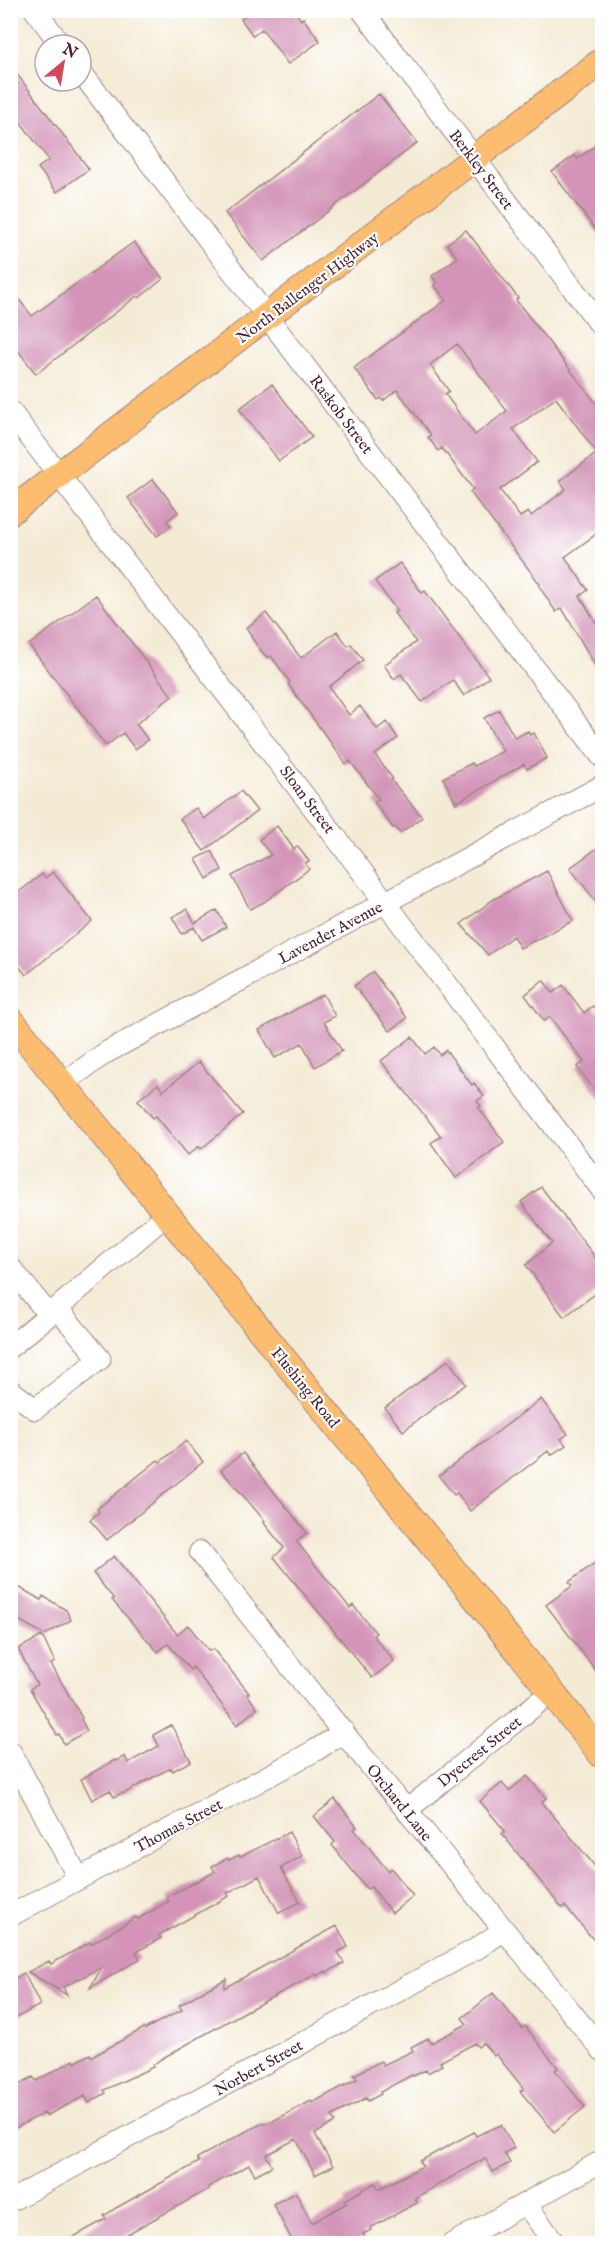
<svg xmlns="http://www.w3.org/2000/svg" width="613" height="2254" viewBox="0 0 613 2254" font-family="'IM FELL English',serif">
  <rect width="100%" height="100%" fill="#fff"/>
  <filter id="ink" filterUnits="userSpaceOnUse"><feTurbulence type="fractalNoise" baseFrequency=".0167" numOctaves="2"/><feDisplacementMap in="SourceGraphic" scale="12" xChannelSelector="R" yChannelSelector="G"/><feConvolveMatrix kernelMatrix="1 2 1 2 8 2 1 2 1" color-interpolation-filters="sRGB"/></filter>
  <filter id="wash" filterUnits="userSpaceOnUse"><feTurbulence type="fractalNoise" baseFrequency=".008" numOctaves="4" result="noise"/><feDisplacementMap in="SourceGraphic" scale="24" xChannelSelector="R" yChannelSelector="G"/><feGaussianBlur stdDeviation="1.35" result="paint"/><feColorMatrix in="noise" values="0 0 0 0 0 0 0 0 0 0 0 0 0 0 0 0 0 1.4 0 .05"/><feComposite in="paint" operator="in"/></filter>
  <g filter="url(#wash)">
    <rect width="100%" height="100%" fill="#f4ebd5"/>
    <g id="blocks">
      <path fill="#d394b8" fill-rule="evenodd" d="M248,10H294L301,20L303,18L320,41L288,64L262,29L253,36L241,19L249,12Z
        M10,65L89,169L57,192L38,168L49,160L10,108Z
        M379,94L417,143L263,261L225,213Z
        M603,140V240L552,172L575,155L577,159Z
        M466,230L518,298L516,300L603,412V529L565,557L588,590L580,596L603,634V679L562,608L556,612L539,586L540,584L470,492L473,489L442,448L438,451L428,437L431,435L397,390L383,401L381,398L378,400L354,368L446,300L434,285L437,283L432,276L457,258L447,244ZM457,344L507,411L475,435L445,394L449,391L430,365ZM556,398L597,453L560,481L566,489L531,516L528,512L520,517L500,490L537,462L513,429Z
        M134,242L163,279L139,298L137,296L36,374L10,340V288L32,316Z
        M272,384L312,437L279,461L239,409Z
        M153,479L178,512L167,521L171,526L157,536L128,498Z
        M400,563L422,593L425,591L489,677L464,696L453,680L422,702L401,674L394,679L384,665L416,642L394,613L397,611L375,581Z
        M96,595L172,696L136,724L148,740L135,749L123,733L106,746L29,645Z
        M266,613L301,658L337,631L348,646L351,644L363,660L329,687L349,715L360,706L377,729L387,722L398,738L375,755L393,779L391,780L422,817L400,833L395,827L393,828L374,802L379,799L350,761L346,764L288,684L290,682L271,656L268,658L262,652L251,637L252,636L246,628Z
        M499,710L515,738L528,731L530,735L534,733L547,758L527,769L524,764L456,803L443,778L472,763L474,766L503,751L484,718Z
        M241,791L257,811L204,851L180,819L196,808L204,819Z
        M277,826L294,849L297,846L309,861L305,863L309,869L264,902L250,909L232,876L271,855L259,840Z
        M603,844V911L570,868Z
        M212,851L222,870L207,879L196,859Z
        M547,871L573,921L520,948L513,936L488,955L461,924L494,899Z
        M53,872L92,921L26,975L10,956V899L42,874L45,878Z
        M187,909L195,923L217,910L226,927L202,940L194,927L182,934L172,917Z
        M373,972L407,1018L390,1031L354,986Z
        M543,980L553,993L563,985L584,1013L593,1006L603,1018V1101L577,1067L584,1062L550,1017L544,1021L525,995Z
        M323,994L335,1016L324,1022L342,1051L315,1067L302,1043L275,1058L259,1030Z
        M412,1037L425,1054L434,1047L440,1055L446,1050L472,1085L474,1083L484,1096L477,1101L481,1106L478,1107L504,1142L456,1178L431,1143L441,1136L381,1061Z
        M199,1062L243,1114L201,1149L199,1146L188,1155L156,1116L153,1118L138,1100L158,1084L163,1091Z
        M541,1187L595,1257L603,1252V1288L564,1317L526,1265L552,1243L521,1202Z
        M448,1360L466,1384L403,1431L385,1408Z
        M541,1399L568,1434L561,1439L566,1445L551,1455L548,1451L470,1511L457,1493L454,1495L439,1476Z
        M186,1441L203,1462L107,1540L90,1520L99,1512L97,1509L158,1460L160,1462Z
        M243,1453L307,1533L296,1541L350,1608L353,1605L376,1633L373,1635L394,1661L372,1678L274,1557L284,1548L263,1522L265,1521L221,1470Z
        M114,1556L177,1634L188,1625L209,1651L213,1649L249,1693L247,1694L257,1708L237,1725L193,1667L190,1670L168,1644L158,1652L112,1600L114,1599L93,1573Z
        M603,1557V1680L546,1605L572,1586L569,1582Z
        M10,1582L41,1600L43,1596L66,1610L71,1620L45,1635L10,1615Z
        M42,1636L55,1662L51,1664L82,1718L81,1719L87,1731L64,1744L59,1734L57,1735L30,1689L37,1685L18,1649Z
        M171,1725L191,1761L173,1771L171,1768L159,1774L123,1794L122,1793L114,1797L110,1790L92,1800L81,1779L115,1760L116,1761L125,1756L128,1763L159,1746L153,1735Z
        M527,1776L546,1798L542,1802L603,1876V1951L565,1906L562,1908L502,1834L505,1831L480,1801L502,1783L509,1791Z
        M335,1799L357,1827L354,1829L388,1871L391,1868L413,1896L392,1913L371,1887L367,1889L332,1845L335,1842L314,1816Z
        M289,1832L302,1856L281,1868L300,1902L279,1913L259,1876L227,1893L229,1896L159,1935L161,1938L136,1952L140,1959L90,1988L102,1967L63,1987L67,1995L28,1972L49,1961L51,1964L90,1942L91,1944L136,1917L138,1919L169,1901L166,1897L215,1872L212,1866L228,1858L229,1860L239,1855L240,1857Z
        M337,1926L348,1947L338,1952L344,1963L326,1973V1971L317,1976L316,1974L248,2010L161,2059L153,2065V2067L104,2090L106,2093L89,2103L85,2096L46,2116L44,2113L10,2131V2089L33,2077L36,2081L74,2060L75,2063L90,2054L92,2057L144,2028L145,2029L182,2010L179,2005L203,1991L226,1979L224,1988Z
        M24,1973L40,2005L16,2018L10,2008V1981Z
        M493,1993L522,2028L525,2026L558,2068L555,2070L585,2107L554,2132L520,2091L524,2089L496,2054L494,2056L483,2043L478,2047L475,2043L440,2062L442,2065L428,2073L426,2070L413,2076L412,2075L380,2092L381,2094L368,2101L366,2098L332,2116L335,2122L315,2134L333,2166L315,2175L296,2139L266,2155L272,2166L255,2175L249,2165L208,2187L209,2189L109,2244H61L106,2219L104,2216L116,2208L199,2162L197,2158L245,2132L263,2123L264,2124L273,2121L311,2101L312,2103L357,2079L354,2075L381,2061L383,2065L413,2051L411,2047L428,2038L431,2043L467,2024L462,2018Z
        M501,2125L514,2148L504,2153L510,2163L493,2172L485,2158L415,2198L417,2203L370,2228L371,2230L363,2234L365,2237L353,2244H294L273,2204L296,2193L312,2223L347,2203L345,2200L375,2183L379,2189L423,2166L420,2161L474,2132L476,2136Z"/>
    </g>
  </g>
  <g filter="url(#ink)">
    <use href="#blocks" fill-opacity="0" stroke="#9f8580" stroke-width="1.5"/>
    <g fill="none" stroke-linecap="round" stroke-linejoin="round">
      <defs>
        <path id="minor" d="M35,10L61,45
          M362,10L602,327
          M81,72L602,757
          M10,411L370,882L602,1190
          M62,1084L107,1052L602,786
          M10,1267L49,1315L10,1347
          M49,1315L167,1214
          M10,1390L35,1409L100,1359L57,1308
          M200,1552L320,1704L602,2050
          M10,1751L79,1879
          M407,1810L551,1692
          M10,1916L316,1750L344,1732
          M10,2201L476,1949L504,1930
          M526,2204L555,2244
          M452,2244L602,2161"/>
        <path id="major" d="M10,512L602,61
          M10,1019L602,1755"/>
      </defs>
      <use href="#minor" stroke="#9f8580" stroke-width="23"/>
      <use href="#major" stroke="#9f8580" stroke-width="28"/>
      <use href="#minor" stroke="#fff" stroke-width="21"/>
      <use href="#major" stroke="#fcbd6f" stroke-width="26"/>
    </g>
  </g>
  <g text-anchor="middle" stroke-width="4.5" stroke-linejoin="round" paint-order="stroke">
    <g font-size="16" fill="#4a1f2b" stroke="#fff">
      <text transform="translate(482 169) rotate(53)" y="6">Berkley Street</text>
      <text transform="translate(307 287) rotate(-37)" y="6">North Ballenger Highway</text>
      <text transform="translate(342 414) rotate(53)" y="6">Raskob Street</text>
      <text transform="translate(308 799) rotate(53)" y="6">Sloan Street</text>
      <text transform="translate(330 932) rotate(-28)" y="6">Lavender Avenue</text>
      <text transform="translate(306 1387) rotate(51)" y="6">Flushing Road</text>
      <text transform="translate(479 1751) rotate(-39)" y="6">Dyecrest Street</text>
      <text transform="translate(400 1802) rotate(51)" y="6">Orchard Lane</text>
      <text transform="translate(178 1825) rotate(-28)" y="6">Thomas Street</text>
      <text transform="translate(258 2067) rotate(-29)" y="6">Norbert Street</text>
    </g>
  </g>
  <rect width="613" height="2254" fill="none" stroke="#fff" stroke-width="36"/>
  <g transform="translate(63 63) rotate(30)"><circle r="28" fill="#ffffff" stroke="#b7a5aa" stroke-width="1.5"/>
  <path d="M0-4.5L10 22L0 15L-10 22Z" fill="#d1495b"/>
  <text y="-9" font-size="16" font-weight="bold" text-anchor="middle" fill="#4a1f2b">N</text>
  </g>
</svg>
